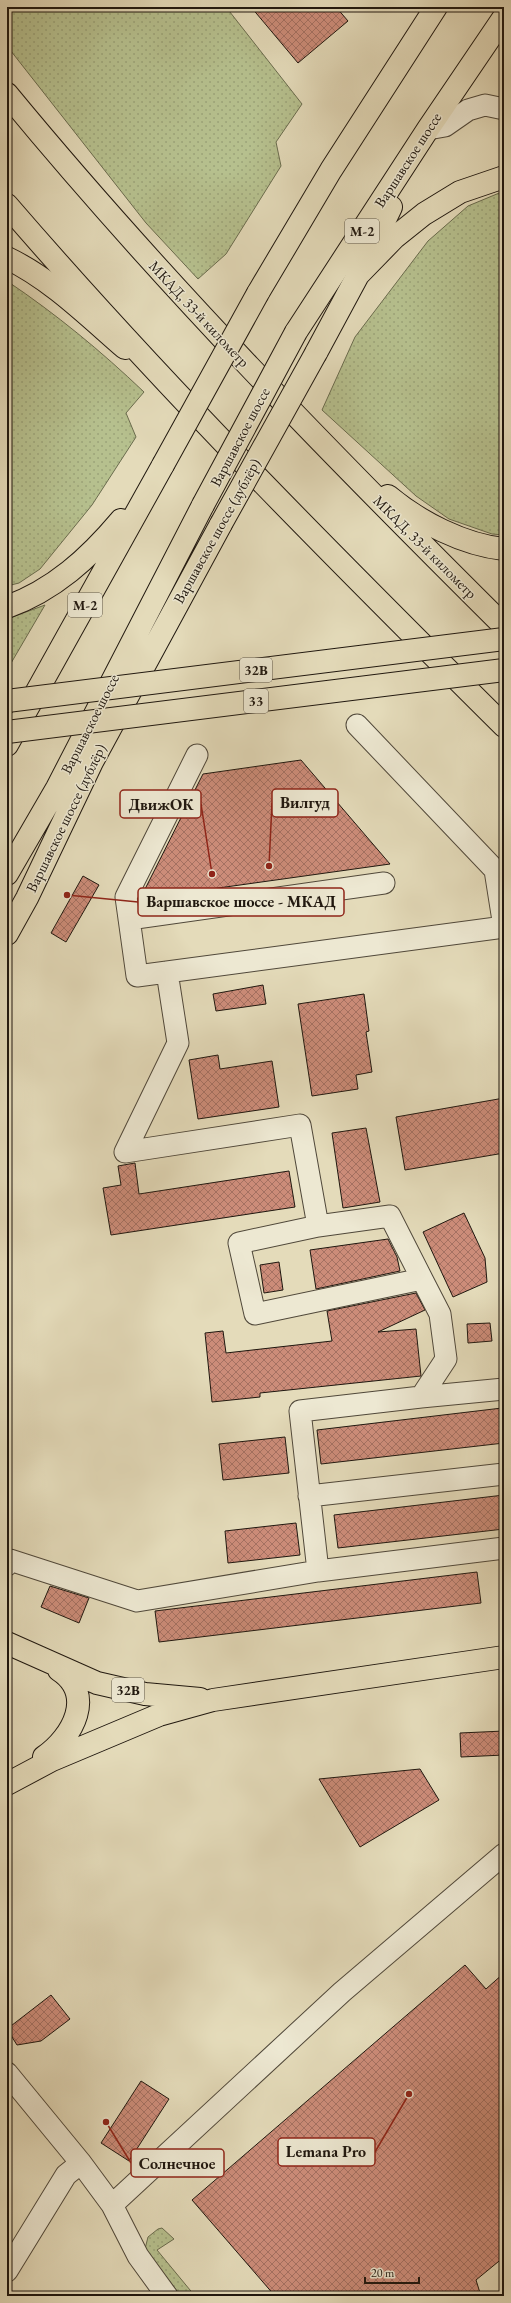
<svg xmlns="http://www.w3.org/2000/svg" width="511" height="2303" viewBox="0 0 511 2303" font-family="'EB Garamond',serif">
  <defs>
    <pattern id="grass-dots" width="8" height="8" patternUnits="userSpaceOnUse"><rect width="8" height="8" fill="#b6c08e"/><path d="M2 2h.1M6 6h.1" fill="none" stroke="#9ca479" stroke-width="1.8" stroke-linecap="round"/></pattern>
    <pattern id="building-cross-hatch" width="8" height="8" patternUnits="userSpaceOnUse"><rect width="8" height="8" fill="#cc8c79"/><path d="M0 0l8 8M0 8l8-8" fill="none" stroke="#a57162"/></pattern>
  </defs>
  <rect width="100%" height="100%" fill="#e4dbba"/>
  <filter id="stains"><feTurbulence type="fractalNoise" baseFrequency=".005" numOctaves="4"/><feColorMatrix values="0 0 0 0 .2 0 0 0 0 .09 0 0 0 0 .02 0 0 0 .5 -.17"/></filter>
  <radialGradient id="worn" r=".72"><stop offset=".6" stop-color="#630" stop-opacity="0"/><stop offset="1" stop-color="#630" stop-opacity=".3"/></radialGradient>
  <path fill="url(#grass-dots)" stroke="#6a6c4e" d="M7,7H226L302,104L276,142L281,166L226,254L198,279L146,223L7,46Z
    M504,191V535L492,534L449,519L416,496L322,410L355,337L428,241L468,206Z
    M7,281C56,314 101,351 144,392L126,413L136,437L92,505L40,569L19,583L7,586Z
    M45,605L7,670V619Z
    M162,2228L174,2239L157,2250L195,2296H181L145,2249L148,2237L158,2229Z"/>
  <path fill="url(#building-cross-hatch)" stroke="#1f170f" d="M251,7H336L348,21L298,63Z
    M301,760L390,864L140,899L203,774Z
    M83,876L99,885L66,942L51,933Z
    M263,985L266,1004L216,1011L213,994Z
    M364,994L369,1031L366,1032L372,1072L356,1075L358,1089L312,1096L298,1004Z
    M218,1055L220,1069L272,1061L279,1107L198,1119L189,1060Z
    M504,1098V1153L405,1170L396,1117Z
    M366,1128L380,1202L343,1208L332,1133Z
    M135,1163L139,1194L289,1171L295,1207L111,1235L103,1188L121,1185L118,1166Z
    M464,1213L485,1258L487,1282L453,1297L423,1232Z
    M388,1239L397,1257L400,1271L316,1289L310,1250Z
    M279,1262L283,1290L264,1293L260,1265Z
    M416,1293L425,1310L378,1332L416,1329L421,1376L260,1393V1397L212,1402L205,1333L223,1331L226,1353L332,1341L327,1311Z
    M490,1323L492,1341L468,1343L467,1324Z
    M502,1408L504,1443L321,1464L317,1430Z
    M285,1437L289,1473L223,1480L219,1444Z
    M504,1495V1529L338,1548L334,1515Z
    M296,1523L300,1555L228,1563L225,1531Z
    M477,1572L481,1603L159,1642L155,1611Z
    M50,1586L89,1598L79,1623L41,1607Z
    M504,1731V1755L461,1757L460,1733Z
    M420,1769L439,1800L360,1847L319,1779Z
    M465,1965L486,1989L504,1973V2257L476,2280L481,2296H275L192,2200Z
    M51,1995L70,2019L41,2041L17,2045L7,2029Z
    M141,2081L169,2099L129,2161L101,2143Z"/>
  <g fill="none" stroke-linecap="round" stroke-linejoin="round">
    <defs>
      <path id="minor" d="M428,129L445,126L468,110L485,105L504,109
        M357,725L495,870L504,927
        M197,755L126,897L137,976L504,927
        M129,919L384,883
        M167,972L178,1043L125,1152L300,1125L318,1226L239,1243L255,1314L422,1279L390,1216L318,1226
        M421,1397L504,1389
        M309,1496L504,1474
        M7,1565L10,1560L137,1601L318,1571L300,1411L421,1397L446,1359L440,1314L422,1279
        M318,1571L504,1548
        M7,2073L81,2163L112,2205L138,2256L167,2296
        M112,2205L342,1992L504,1854
        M7,2271L66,2175L81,2163"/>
      <path id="major" d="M7,258C51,279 88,316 125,348
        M361,270L391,207
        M258,293L331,170L436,7
        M296,332L428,129L504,17
        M7,607C54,590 89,558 121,520
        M7,745L163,465"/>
      <path id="highway" d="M7,94C162,282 332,455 504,626
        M7,205C164,387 334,557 504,726
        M316,353L358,275L394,238L424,214L460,192L504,177
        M388,496C419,522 464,545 504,549
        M7,874L57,788L203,505
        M7,934L27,898L92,762L221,524
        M7,1643L97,1683L145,1694L200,1699
        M44,1757C73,1737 96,1694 59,1670
        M7,1784L52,1760L159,1715L213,1700L504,1657"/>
    </defs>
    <use href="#minor" stroke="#50483a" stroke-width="23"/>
    <use href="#major" stroke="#1f170f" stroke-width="24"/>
    <use href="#highway" stroke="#1f170f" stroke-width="24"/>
    <use href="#minor" stroke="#ede8d2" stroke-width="21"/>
    <use href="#major" stroke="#e4dbba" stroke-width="22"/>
    <use href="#highway" stroke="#e4dbba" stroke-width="22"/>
    <defs>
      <path id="major-bridge" d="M163,465L258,293
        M7,701L504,639"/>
      <path id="highway-bridge" d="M203,505L296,332
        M221,524L316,353
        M7,732L504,670"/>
    </defs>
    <use href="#major-bridge" stroke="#1f170f" stroke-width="24" stroke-linecap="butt"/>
    <use href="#highway-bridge" stroke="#1f170f" stroke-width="24" stroke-linecap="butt"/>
    <use href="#major-bridge" stroke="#e4dbba" stroke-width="22"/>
    <use href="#highway-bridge" stroke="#e4dbba" stroke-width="22"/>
  </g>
  <g text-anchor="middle" stroke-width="3" stroke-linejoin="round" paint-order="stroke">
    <g fill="#ede8d2" stroke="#5d564a" stroke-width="1">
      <rect x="345" y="219" width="34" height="24" rx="3"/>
      <rect x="68" y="593" width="34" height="24" rx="3"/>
      <rect x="240" y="658" width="32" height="24" rx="3"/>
      <rect x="244" y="689" width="24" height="24" rx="3"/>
      <rect x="112" y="1678" width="32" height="24" rx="3"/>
    </g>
    <g font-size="14" font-weight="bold" fill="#1f170f">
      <text x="362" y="236">М-2</text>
      <text x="85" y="610">М-2</text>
      <text x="256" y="675">32B</text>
      <text x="256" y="706">33</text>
      <text x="128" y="1695">32B</text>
    </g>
    <g font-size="15" fill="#1f170f" stroke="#ede8d2">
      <text transform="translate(408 160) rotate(-57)" y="5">Варшавское шоссе</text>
      <text transform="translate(199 314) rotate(47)" y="5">МКАД, 33-й километр</text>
      <text transform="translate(240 437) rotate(-62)" y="5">Варшавское шоссе</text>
      <text transform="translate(217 531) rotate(-61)" y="5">Варшавское шоссе (дублёр)</text>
      <text transform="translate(425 547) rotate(45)" y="5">МКАД, 33-й километр</text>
      <text transform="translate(90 724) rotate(-63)" y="5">Варшавское шоссе</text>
      <text transform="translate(66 818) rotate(-64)" y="5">Варшавское шоссе (дублёр)</text>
    </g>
  </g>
  <path fill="none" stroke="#8f2418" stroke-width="1.5" d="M269 866L272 803M212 874L201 804M67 895L138 902M409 2094L375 2152M106 2122L131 2163"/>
  <g fill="#8f2418" stroke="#ede8d2" stroke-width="1.5">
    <circle cx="269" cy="866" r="4"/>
    <circle cx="212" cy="874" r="4"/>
    <circle cx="67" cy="895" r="4"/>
    <circle cx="409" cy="2094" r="4"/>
    <circle cx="106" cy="2122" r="4"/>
  </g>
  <g fill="#ede8d2" stroke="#8f2418" stroke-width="1.5">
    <rect x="272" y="789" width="66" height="28" rx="4"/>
    <rect x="120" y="790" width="81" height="28" rx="4"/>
    <rect x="138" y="888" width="206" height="28" rx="4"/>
    <rect x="278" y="2138" width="97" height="28" rx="4"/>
    <rect x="131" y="2149" width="93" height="28" rx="4"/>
  </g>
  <g font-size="16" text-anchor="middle" font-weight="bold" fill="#1f170f">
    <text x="305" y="808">Вилгуд</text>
    <text x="161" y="810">ДвижОК</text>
    <text x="241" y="907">Варшавское шоссе - МКАД</text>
    <text x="326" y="2157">Lemana Pro</text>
    <text x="177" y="2169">Солнечное</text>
  </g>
  <rect width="511" height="2303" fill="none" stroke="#e4dbba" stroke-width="24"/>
  <rect x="8" y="8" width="495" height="2287" fill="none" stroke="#1f170f" stroke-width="2"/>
  <rect x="12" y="12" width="487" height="2279" fill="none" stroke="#1f170f"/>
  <path d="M365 2277v6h54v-6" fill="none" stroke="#1f170f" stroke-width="2"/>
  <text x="371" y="2277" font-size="12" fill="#1f170f" stroke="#ede8d2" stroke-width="3" paint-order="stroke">20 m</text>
  <rect width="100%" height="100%" filter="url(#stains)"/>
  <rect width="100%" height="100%" fill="url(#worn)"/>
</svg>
